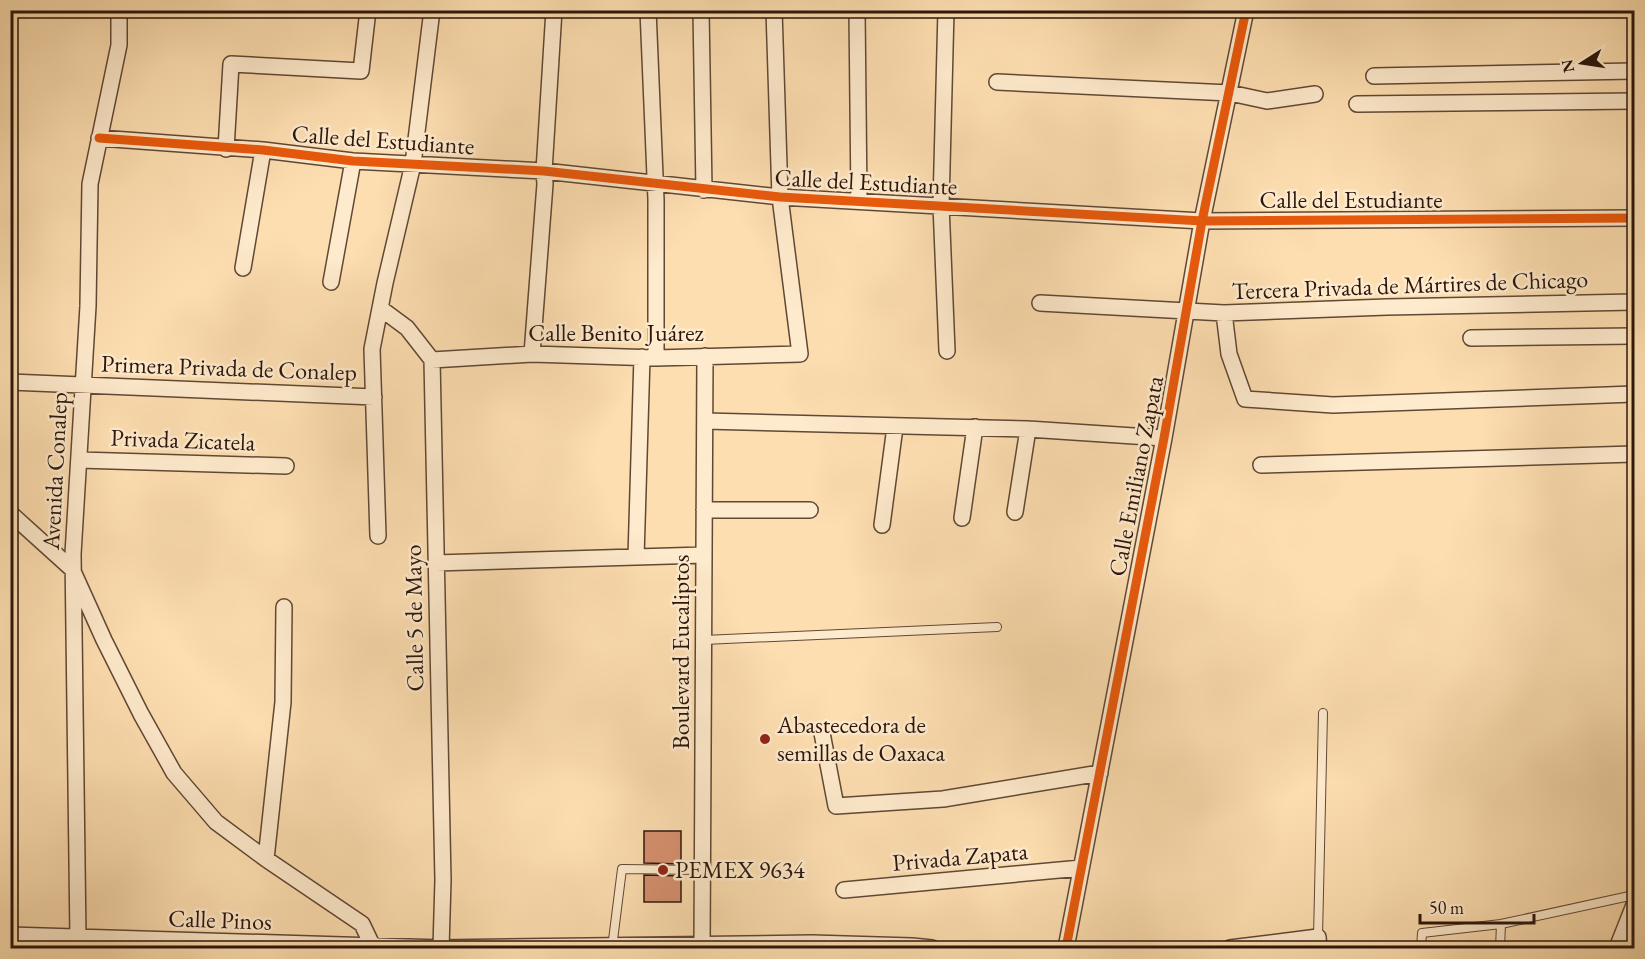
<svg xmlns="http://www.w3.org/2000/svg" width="1645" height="959" viewBox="0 0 1645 959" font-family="'EB Garamond',serif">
  <rect width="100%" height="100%" fill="#fddeb0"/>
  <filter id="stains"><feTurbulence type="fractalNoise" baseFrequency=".00333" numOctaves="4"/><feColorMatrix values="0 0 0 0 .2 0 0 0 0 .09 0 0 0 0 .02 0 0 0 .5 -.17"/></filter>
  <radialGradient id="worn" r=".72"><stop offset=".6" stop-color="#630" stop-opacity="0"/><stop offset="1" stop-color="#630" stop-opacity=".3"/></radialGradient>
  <path fill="#d6906f" stroke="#2b160c" stroke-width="1.5" d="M644,831H681V864L644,863Z
    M644,875L681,876V902H644Z"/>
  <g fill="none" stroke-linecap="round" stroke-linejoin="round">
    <defs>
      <path id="service" d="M704,640L997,627
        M1501,924L1634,895
        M1318,937L1323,713
        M612,948L622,869L703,870
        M1421,948L1422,933L1501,924L1500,948"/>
      <path id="minor" d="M648,10L656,200V358
        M701,10L704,190
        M857,10L859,201
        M946,10L941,205L947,351
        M1374,76L1634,71
        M997,82L1230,93L1267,101L1315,94
        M1357,104L1634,101
        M99,138L263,150L353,161L544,171L780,197L1202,221L1634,218
        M226,149L231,64L361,71L368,10
        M243,268L263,150
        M331,282L353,161
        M1040,303L1224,313L1387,307L1634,302
        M380,308L407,328L432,360L443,880L441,948
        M1224,313L1229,354L1245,399L1333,405L1634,394
        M1471,338L1634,336
        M532,354L545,184L544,171L554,10
        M432,360L532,354L656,358L800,354L780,197L774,10
        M10,382L374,397
        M705,421L1028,429L1164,438
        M79,460L286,466
        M1261,465L1634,454
        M704,510H810
        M1015,512L1028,429
        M10,513L72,569L104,640L141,714L174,773L216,822L266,859L362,924L373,947
        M962,518L975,427
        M882,525L895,427
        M378,536L372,349L385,283L413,164L432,10
        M636,557L642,357
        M436,563L704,555
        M822,733L836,806L943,799L1100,773
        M266,859L283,702L284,607
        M844,890L1081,868
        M10,935L441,948L812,943L912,946L932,948
        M78,938L73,554L88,306L90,184L119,45V10
        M702,948L705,356
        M1066,948L1164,438L1202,221L1246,10
        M1230,948L1318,937L1319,948
        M1617,948L1634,905"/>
    </defs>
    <use href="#service" stroke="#604835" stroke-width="10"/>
    <use href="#minor" stroke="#604835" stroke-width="18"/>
    <use href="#service" stroke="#feeacc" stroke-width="8"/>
    <use href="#minor" stroke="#feeacc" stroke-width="15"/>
    <defs>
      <path id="cycleway" d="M99,138L263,150L353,161L544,171L780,197L1202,221L1634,218
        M1066,948L1164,438L1202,221L1246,10"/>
    </defs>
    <use href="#cycleway" stroke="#feeacc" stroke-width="13"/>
    <use href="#cycleway" stroke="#e8590c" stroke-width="9"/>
  </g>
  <g fill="#8f2418" stroke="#feeacc" stroke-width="2">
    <circle cx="765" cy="739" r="6"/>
    <circle cx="663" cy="870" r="6"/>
  </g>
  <g text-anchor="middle" stroke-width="5" stroke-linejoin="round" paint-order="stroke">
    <g font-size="24" fill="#2b160c" stroke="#feeacc">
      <text transform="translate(383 140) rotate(4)" y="8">Calle del Estudiante</text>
      <text transform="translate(866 182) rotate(3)" y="8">Calle del Estudiante</text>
      <text x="1351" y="208">Calle del Estudiante</text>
      <text transform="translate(1410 285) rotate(-2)" y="8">Tercera Privada de Mártires de Chicago</text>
      <text x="616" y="341">Calle Benito Juárez</text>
      <text transform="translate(229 368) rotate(2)" y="8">Primera Privada de Conalep</text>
      <text transform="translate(183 440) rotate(2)" y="8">Privada Zicatela</text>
      <text transform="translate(55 471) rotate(-87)" y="8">Avenida Conalep</text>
      <text transform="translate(1136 476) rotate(-79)" y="8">Calle Emiliano Zapata</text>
      <text transform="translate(414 618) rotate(-91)" y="8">Calle 5 de Mayo</text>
      <text transform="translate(681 652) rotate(-90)" y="8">Boulevard Eucaliptos</text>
      <text transform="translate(960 857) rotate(-5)" y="8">Privada Zapata</text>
      <text transform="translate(220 920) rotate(2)" y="8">Calle Pinos</text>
    </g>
    <g font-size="24" fill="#2b160c" stroke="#feeacc" text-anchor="start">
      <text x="777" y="733">Abastecedora de<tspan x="777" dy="28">semillas de Oaxaca</tspan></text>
      <text x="675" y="878">PEMEX 9634</text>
    </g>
  </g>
  <rect width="1645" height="959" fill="none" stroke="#fddeb0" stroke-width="36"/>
  <rect x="12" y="12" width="1621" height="935" fill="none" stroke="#2b160c" stroke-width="3"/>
  <rect x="18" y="18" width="1609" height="923" fill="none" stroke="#2b160c" stroke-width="1.5"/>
  <g transform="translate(1582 63) rotate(258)" stroke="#feeacc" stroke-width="4.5" paint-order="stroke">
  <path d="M0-4.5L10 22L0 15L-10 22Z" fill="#2b160c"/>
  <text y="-9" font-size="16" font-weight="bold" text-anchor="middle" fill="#2b160c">N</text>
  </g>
  <path d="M1420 914v9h114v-9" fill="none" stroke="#2b160c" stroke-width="3"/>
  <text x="1429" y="914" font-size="18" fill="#2b160c" stroke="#feeacc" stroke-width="4.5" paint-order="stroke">50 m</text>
  <rect width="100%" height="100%" filter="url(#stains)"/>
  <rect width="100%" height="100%" fill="url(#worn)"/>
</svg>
